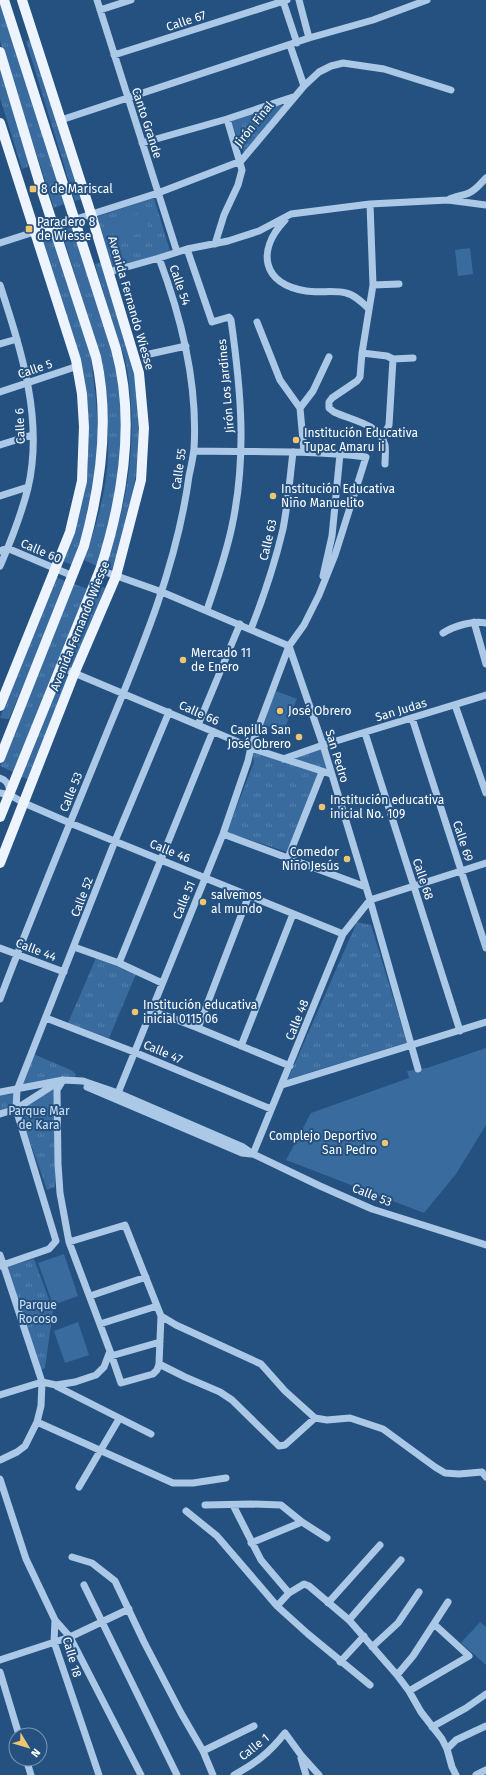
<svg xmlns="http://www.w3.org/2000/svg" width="486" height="1775" viewBox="0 0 486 1775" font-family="'Fira Sans',sans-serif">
  <defs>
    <pattern id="grass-tufts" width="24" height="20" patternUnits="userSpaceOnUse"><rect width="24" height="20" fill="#396b9e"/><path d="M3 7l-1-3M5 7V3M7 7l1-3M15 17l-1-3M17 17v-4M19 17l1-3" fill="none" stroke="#5781ad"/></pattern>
  </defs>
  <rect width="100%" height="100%" fill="#245180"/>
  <path fill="url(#grass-tufts)" d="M0,0L64,204L54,208L0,41Z
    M34,39L82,199L75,201L26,41Z
    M0,65L29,157L28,167L22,169L0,98Z
    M278,104L282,106V109L244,153L230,119Z
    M154,198L170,251L113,269L96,217Z
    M73,227L114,355L120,384L121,416V467L113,511L97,566L84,560C96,527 107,491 108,454C111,377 83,303 61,229Z
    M51,233L91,358L96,400L98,436L93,502L73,565L62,561L85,492L88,468V439L86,398L41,236Z
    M102,262C112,296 124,330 132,365C148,434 135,503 112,569L105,566C129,500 138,439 127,369C125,357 120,345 116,334C109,311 102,287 95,264Z
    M56,577L67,582L9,719L0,718Z
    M74,584L88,589L13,772L0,766Z
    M98,585L105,588L73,670L65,667Z
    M62,674L70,677L29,780L20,776Z
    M251,748L320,772L287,852L227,832L254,762Z
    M321,748L328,771L288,759Z
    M357,922L371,925L407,1043L288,1079Z
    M96,958L136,974L109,1038L68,1023Z
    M33,1054L71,1070L76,1074L75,1077L19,1089Z
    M55,1088V1187L47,1190L19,1110Z
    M14,1094V1108L0,1111V1095Z
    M34,1259L53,1310L45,1368L41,1370L6,1267Z"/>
  <path fill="#396b9e" d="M144,212L149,230L115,241L110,223Z
    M470,248L473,274L458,276L455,250Z
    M276,691L297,699L283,732L262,724Z
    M112,983L126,989L120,1005L106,999Z
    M486,1048V1125L456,1174L424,1213L286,1160L311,1113L409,1078L407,1071L427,1068Z
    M64,1254L78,1296L53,1305L38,1263Z
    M78,1322L89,1355L65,1363L54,1331Z
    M480,1622L486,1627V1665L461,1643Z"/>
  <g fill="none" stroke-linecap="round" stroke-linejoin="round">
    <path stroke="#abc9e7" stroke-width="7" d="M97,0L177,252
      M299,0L309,38
      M283,1L297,43
      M100,10L131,0
      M290,45L304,86
      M114,55L287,0
      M61,120L309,38L373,20L427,0
      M142,143L227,119L293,97
      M448,200C455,196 462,196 469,193C476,190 481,183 486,178
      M370,204L373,285L362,353L360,377L357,381L332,398L329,402V408L334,412C351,420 380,424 385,445C386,450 385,458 385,464
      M73,220L158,193L241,161L304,86L319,72L331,66L343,63L384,69L451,90
      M285,220C256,251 262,284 306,291C318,293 337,290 346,293C355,295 363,303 369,309
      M0,243L34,232
      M215,244L224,215L238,185L242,170L227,119
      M187,249L212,322L229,317L231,320C241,390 247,456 232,526C226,555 216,583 207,610
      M159,258L187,249L228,241L259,231L291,214L370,204L448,200L486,205
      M0,285C21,350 44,420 28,488C21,515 11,541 0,566
      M373,285L399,284
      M257,322L280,380L300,408L304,452
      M0,344L17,339
      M362,353L387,356L393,359L389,425L385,433L381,436
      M145,355L186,346
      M393,359L413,358
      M0,392L78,366
      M300,408L313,391L329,357
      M0,445L32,435
      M0,496L28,487
      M0,551L7,548L73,576
      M100,570L162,592L289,646L323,745L370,900L418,1069
      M323,576L332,536L340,454
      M474,622L486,664
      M251,629C264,596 275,563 283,529C288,503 290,477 293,452
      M443,633C454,626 474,620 486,623
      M60,667L257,750L331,774
      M455,705L486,793
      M412,718L486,948
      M198,725L240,624
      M365,733L460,1031
      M283,759L323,745L486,695
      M0,778C7,780 9,785 10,792
      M0,793L10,795L24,803L70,823L343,934
      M223,834L366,887
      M288,858L322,772
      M74,947L119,963L162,983
      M0,948L64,972
      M119,963L213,731
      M0,999C34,909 72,819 108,730C142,648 177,565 189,476C191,467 193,458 194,449C198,384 182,319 159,258L109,272
      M151,1010L198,1028L290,1066
      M46,1018L134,1052L271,1109
      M198,1028L249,895
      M241,1046L293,914
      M282,1085L486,1022
      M87,1087L242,1153L251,1154
      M0,1092L63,1080L83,1081L118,1093L243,1147L253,1154L320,1186L372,1209L486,1245
      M118,1093L223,834L248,761L251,747L289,646L304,625L319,595L335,555L366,457C309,450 251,452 194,451
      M0,1114L16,1109L55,1084
      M253,1154L343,934L370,900L486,863
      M69,1242L125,1225L161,1316
      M0,1255L42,1382L41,1406L37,1422L25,1446L17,1452L0,1460
      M0,1266L49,1249L56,1241L16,1109L17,1090L115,841L169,712
      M90,1296L146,1277
      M100,1324L157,1306
      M110,1351L121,1383L153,1374L157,1370L159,1364L161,1316L176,1325L261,1364L285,1391L315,1418L327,1420L350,1418L383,1429L435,1467L445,1473L459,1474L482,1472L486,1477
      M111,1356L160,1342
      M159,1364L185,1377L220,1392L232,1400L279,1446L285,1445L315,1418
      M56,1386L151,1434
      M0,1395L42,1382L56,1385L75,1382L96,1375L104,1367L110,1351L69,1242L60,1193L58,1164L57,1090L63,1080
      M37,1422L173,1483H193L226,1478
      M0,1479L26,1559L55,1620L54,1642L99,1775
      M79,1487L119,1419
      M205,1505L251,1504L281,1505L302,1522L327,1538
      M233,1505L261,1560L289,1593
      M186,1511L217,1536L277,1606L308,1634L370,1685
      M251,1543L302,1522
      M72,1557L92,1563L115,1581L144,1642L181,1713L203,1751L213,1775
      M84,1585L177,1775
      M328,1603L380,1545
      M277,1606L289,1593L304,1584L309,1586L349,1620L397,1675L409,1691L421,1712L442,1739L447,1749L452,1767L456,1775
      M55,1620L70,1637L141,1775
      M349,1620L401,1560
      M372,1647L398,1623L419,1592
      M0,1660L70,1637L129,1609
      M340,1662L364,1636
      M0,1672L19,1735
      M397,1675L413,1656L448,1602
      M409,1691L469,1656L434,1624
      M432,1727L466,1708L486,1694
      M447,1749L456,1740L486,1726
      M203,1751L254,1726
      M301,1758L306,1775
      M26,1759L31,1775
      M234,1775C256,1763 269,1753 285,1733L301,1755L319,1775
      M476,1775L486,1770"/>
    <path stroke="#edf4fd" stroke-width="10" d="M0,52L41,188L96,357C110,420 101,485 84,546L0,758
      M0,123L76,360L82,394L84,427L82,481L70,532L0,706
      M34,232L73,220
      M0,817L100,570C123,499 136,422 116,349L4,0
      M0,863L74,674L116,576L141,480L144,428L139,373L91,214L22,0"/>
  </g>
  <g fill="#f1c56f" stroke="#245180" stroke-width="1.5">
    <rect x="29" y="185" width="8" height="8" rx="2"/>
    <rect x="25" y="225" width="8" height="8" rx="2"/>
    <circle cx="296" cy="440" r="4"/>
    <circle cx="273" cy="496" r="4"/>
    <circle cx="183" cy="660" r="4"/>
    <circle cx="280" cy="711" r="4"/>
    <circle cx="299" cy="737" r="4"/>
    <circle cx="322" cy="807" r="4"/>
    <circle cx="347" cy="859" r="4"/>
    <circle cx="203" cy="902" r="4"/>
    <circle cx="135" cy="1012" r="4"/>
    <circle cx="385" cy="1143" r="4"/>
  </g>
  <g text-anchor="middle" stroke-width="4" stroke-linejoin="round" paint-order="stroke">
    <g font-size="12" fill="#fff" stroke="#245180">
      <text transform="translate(186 21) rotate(-18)" y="4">Calle 67</text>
      <text transform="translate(147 123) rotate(72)" y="4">Canto Grande</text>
      <text transform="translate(254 124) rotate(-51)" y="4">Jirón Final</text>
      <text transform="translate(180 285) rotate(71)" y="4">Calle 54</text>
      <text transform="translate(131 303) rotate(74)" y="4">Avenida Fernando Wiesse</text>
      <text transform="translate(35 369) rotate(-19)" y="4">Calle 5</text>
      <text transform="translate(226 386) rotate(-95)" y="4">Jirón Los Jardínes</text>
      <text transform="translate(20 426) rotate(-92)" y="4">Calle 6</text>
      <text transform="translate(179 469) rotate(-82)" y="4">Calle 55</text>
      <text transform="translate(268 540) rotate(-77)" y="4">Calle 63</text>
      <text transform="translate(41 551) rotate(23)" y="4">Calle 60</text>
      <text transform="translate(80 626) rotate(-68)" y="4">Avenida Fernando Wiesse</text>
      <text transform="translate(401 710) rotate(-17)" y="4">San Judas</text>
      <text transform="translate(199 713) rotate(24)" y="4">Calle 66</text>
      <text transform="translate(337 756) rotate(73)" y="4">San Pedro</text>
      <text transform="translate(71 792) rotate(-68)" y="4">Calle 53</text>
      <text transform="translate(463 841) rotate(72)" y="4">Calle 69</text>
      <text transform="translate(170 851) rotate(22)" y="4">Calle 46</text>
      <text transform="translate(423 879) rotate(72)" y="4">Calle 68</text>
      <text transform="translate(82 897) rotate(-69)" y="4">Calle 52</text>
      <text transform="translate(184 900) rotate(-68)" y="4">Calle 51</text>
      <text transform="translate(36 950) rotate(21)" y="4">Calle 44</text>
      <text transform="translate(297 1020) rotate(-68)" y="4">Calle 48</text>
      <text transform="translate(163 1052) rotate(23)" y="4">Calle 47</text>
      <text transform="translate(372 1195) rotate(22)" y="4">Calle 53</text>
      <text transform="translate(72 1657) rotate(74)" y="4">Calle 18</text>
      <text transform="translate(254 1747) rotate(-39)" y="4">Calle 1</text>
    </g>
    <g font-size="12" fill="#fff" stroke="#245180" text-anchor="start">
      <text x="41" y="193">8 de Mariscal</text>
      <text x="37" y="226">Paradero 8<tspan x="37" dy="14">de Wiesse</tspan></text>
      <text x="304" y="437">Institución Educativa<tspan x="304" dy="14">Tupac Amaru Ii</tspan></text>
      <text x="281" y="493">Institución Educativa<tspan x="281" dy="14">Niño Manuelito</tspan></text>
      <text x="191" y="657">Mercado 11<tspan x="191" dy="14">de Enero</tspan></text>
      <text x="288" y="715">José Obrero</text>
      <text x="291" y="734" text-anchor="end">Capilla San<tspan x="291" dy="14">José Obrero</tspan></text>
      <text x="330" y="804">Institución educativa<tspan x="330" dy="14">inicial No. 109</tspan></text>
      <text x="339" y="856" text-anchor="end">Comedor<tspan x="339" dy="14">Niño Jesús</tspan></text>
      <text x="211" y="899">salvemos<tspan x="211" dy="14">al mundo</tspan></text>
      <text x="143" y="1009">Institución educativa<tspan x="143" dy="14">inicial 0115 06</tspan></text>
      <text x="377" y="1140" text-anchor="end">Complejo Deportivo<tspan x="377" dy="14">San Pedro</tspan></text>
    </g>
    <g font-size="12" fill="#cfe2f5" stroke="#245180">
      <text x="39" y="1115">Parque Mar<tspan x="39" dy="14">de Kara</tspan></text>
      <text x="38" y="1309">Parque<tspan x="38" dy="14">Rocoso</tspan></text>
    </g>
  </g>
  <g transform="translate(28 1747) rotate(128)"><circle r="19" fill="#245180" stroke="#7c97b3"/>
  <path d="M0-3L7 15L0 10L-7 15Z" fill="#f1c56f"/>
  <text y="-6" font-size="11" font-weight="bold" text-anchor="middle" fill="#ffffff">N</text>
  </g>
</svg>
